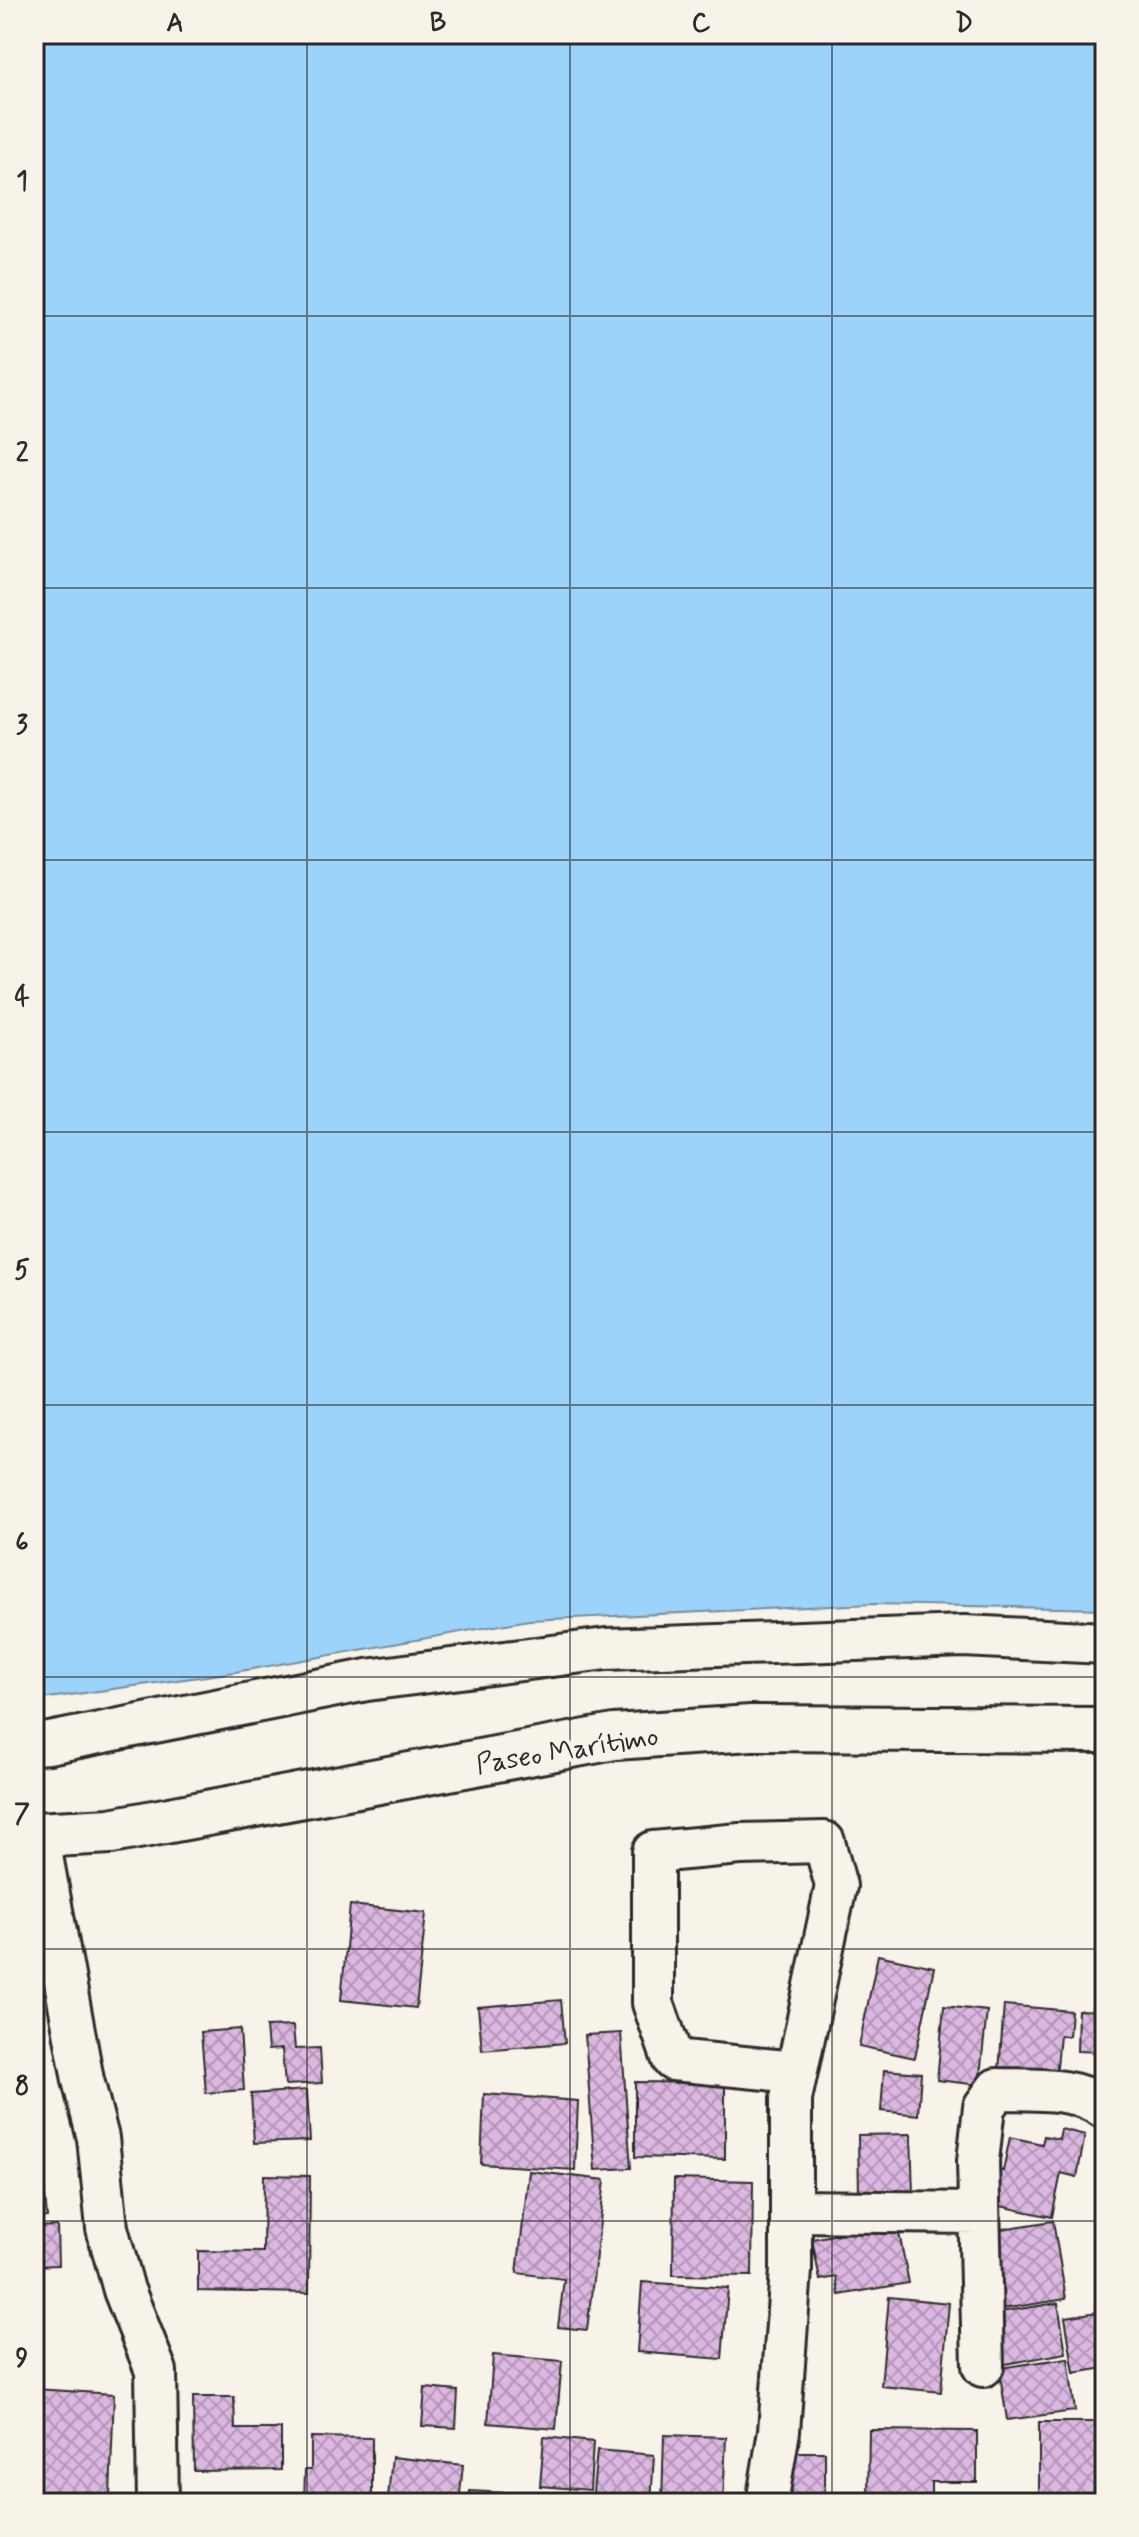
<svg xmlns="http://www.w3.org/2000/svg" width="1139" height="2537" viewBox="0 0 1139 2537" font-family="Mynerve,sans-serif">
  <defs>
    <pattern id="building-cross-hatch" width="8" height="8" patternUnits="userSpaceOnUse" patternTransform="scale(2)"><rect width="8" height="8" fill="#dcb7e1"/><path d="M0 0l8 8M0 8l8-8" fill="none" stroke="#b395b7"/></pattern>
  </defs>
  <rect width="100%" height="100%" fill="#f7f3e8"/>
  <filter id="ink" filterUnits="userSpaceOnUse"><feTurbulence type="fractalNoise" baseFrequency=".0125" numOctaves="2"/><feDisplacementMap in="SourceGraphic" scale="16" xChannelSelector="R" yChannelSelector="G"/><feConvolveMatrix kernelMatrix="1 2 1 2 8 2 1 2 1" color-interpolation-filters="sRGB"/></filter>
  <g filter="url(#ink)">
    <path fill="#9bd3fb" stroke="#6e90a8" stroke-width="2" d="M34,34H1105V1609L873,1604L529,1620L235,1672L34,1700Z"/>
    <path fill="url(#building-cross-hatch)" stroke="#2b2b2b" stroke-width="2" d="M350,1905L426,1913L416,2008L341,2000Z
      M878,1955L934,1967L915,2058L859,2046Z
      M561,2000L565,2043L482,2050L478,2007Z
      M1004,2005L1071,2011L1069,2036L1060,2035L1056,2077L999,2071Z
      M944,2006L987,2011L979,2085L937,2080Z
      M1078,2010L1105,2011V2052L1077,2051Z
      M293,2026L295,2049L320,2048L322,2083L285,2085L282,2049L268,2050L266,2027Z
      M240,2029L244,2090L206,2093L201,2032Z
      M621,2033L631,2168L595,2170L585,2035Z
      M884,2070L921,2073L918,2115L881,2111Z
      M635,2082L725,2083V2159L635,2157Z
      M307,2090L310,2141L254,2143L251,2094Z
      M484,2094L578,2101L575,2170L481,2164Z
      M1061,2129L1085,2135L1077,2177L1061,2173L1052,2217L986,2203L993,2169L1003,2171L1010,2137L1042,2144L1044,2136L1059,2139Z
      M911,2134L913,2194L859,2195L858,2135Z
      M34,2163H42L47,2217L34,2218Z
      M529,2171L605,2180L587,2330L558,2327L564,2279L517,2273Z
      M264,2175L310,2176L309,2293L198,2291V2251L263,2252Z
      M674,2179L753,2181L752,2276L673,2275Z
      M1053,2221L1066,2299L1002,2309L989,2231Z
      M897,2223L909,2283L839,2295L836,2277L820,2280L812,2239Z
      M57,2226L58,2265L34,2266V2227Z
      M642,2282L728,2288L722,2359L637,2352Z
      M889,2297L949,2303L941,2392L881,2386Z
      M1058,2303L1066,2353L1000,2365L993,2324L1002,2323L1000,2312Z
      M1105,2311V2368L1074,2373L1065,2317Z
      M493,2355L562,2361L556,2429L488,2423Z
      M1068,2358L1075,2411L1007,2420L999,2368Z
      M425,2388L458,2391L456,2428L422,2426Z
      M34,2389L114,2394L110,2496L34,2492Z
      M193,2397H234L235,2429H281V2470L194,2471Z
      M1039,2422H1105V2503H1039Z
      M869,2430L977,2431V2482H931V2500L868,2499Z
      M664,2435L726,2437L723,2503H662Z
      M311,2437L372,2438V2503H304L305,2470H311Z
      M544,2437L593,2442L590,2490L540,2486Z
      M597,2450L654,2455L651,2503H592Z
      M788,2452H825V2502L864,2503H784Z
      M392,2457L463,2465L459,2503L388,2497Z
      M470,2491L505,2493L504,2503H469Z
      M556,2494L574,2495V2503H556Z"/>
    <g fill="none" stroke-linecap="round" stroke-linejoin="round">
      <defs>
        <path id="street" d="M34,1744L49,1743L367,1680L606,1649L964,1636L1105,1643
          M38,1834L83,2080L98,2138L107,2228L124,2290L156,2371L158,2503
          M791,2211L979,2213
          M983,2366L978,2161L984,2107L997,2089C1035,2090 1073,2086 1105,2108
          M767,2503L779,2431L791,2270V2099L836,1886L824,1842L740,1844L653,1852V2003L673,2060L796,2072"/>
        <path id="secondary" d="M34,1835L111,1831L614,1737L751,1728L1105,1730"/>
      </defs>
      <use href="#street" stroke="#2b2b2b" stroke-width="46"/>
      <use href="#secondary" stroke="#2b2b2b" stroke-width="50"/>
      <use href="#street" stroke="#f7f3e8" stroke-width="40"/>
      <use href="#secondary" stroke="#f7f3e8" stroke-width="44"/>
    </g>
  </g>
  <path fill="none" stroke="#2b2b2b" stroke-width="2" stroke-opacity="0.55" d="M307,34V2503M570,34V2503M832,34V2503M34,316H1105M34,588H1105M34,860H1105M34,1132H1105M34,1405H1105M34,1677H1105M34,1949H1105M34,2221H1105"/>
  <g text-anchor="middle" stroke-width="8" stroke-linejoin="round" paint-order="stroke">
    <g font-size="28" fill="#2b2b2b" stroke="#f7f3e8">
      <text transform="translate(567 1749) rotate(-9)" y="10">Paseo Marítimo</text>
    </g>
  </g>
  <rect width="1139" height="2537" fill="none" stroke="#f7f3e8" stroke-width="88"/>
  <rect x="44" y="44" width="1051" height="2449" fill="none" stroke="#2b2b2b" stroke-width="3"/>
  <g font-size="26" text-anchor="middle" font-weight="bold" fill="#2b2b2b">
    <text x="175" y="31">A</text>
    <text x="438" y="31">B</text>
    <text x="701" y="31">C</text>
    <text x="964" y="31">D</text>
    <text x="22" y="189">1</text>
    <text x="22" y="461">2</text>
    <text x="22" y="733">3</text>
    <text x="22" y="1005">4</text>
    <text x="22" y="1278">5</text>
    <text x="22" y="1550">6</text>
    <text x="22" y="1822">7</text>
    <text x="22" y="2094">8</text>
    <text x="22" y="2366">9</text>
  </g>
</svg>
